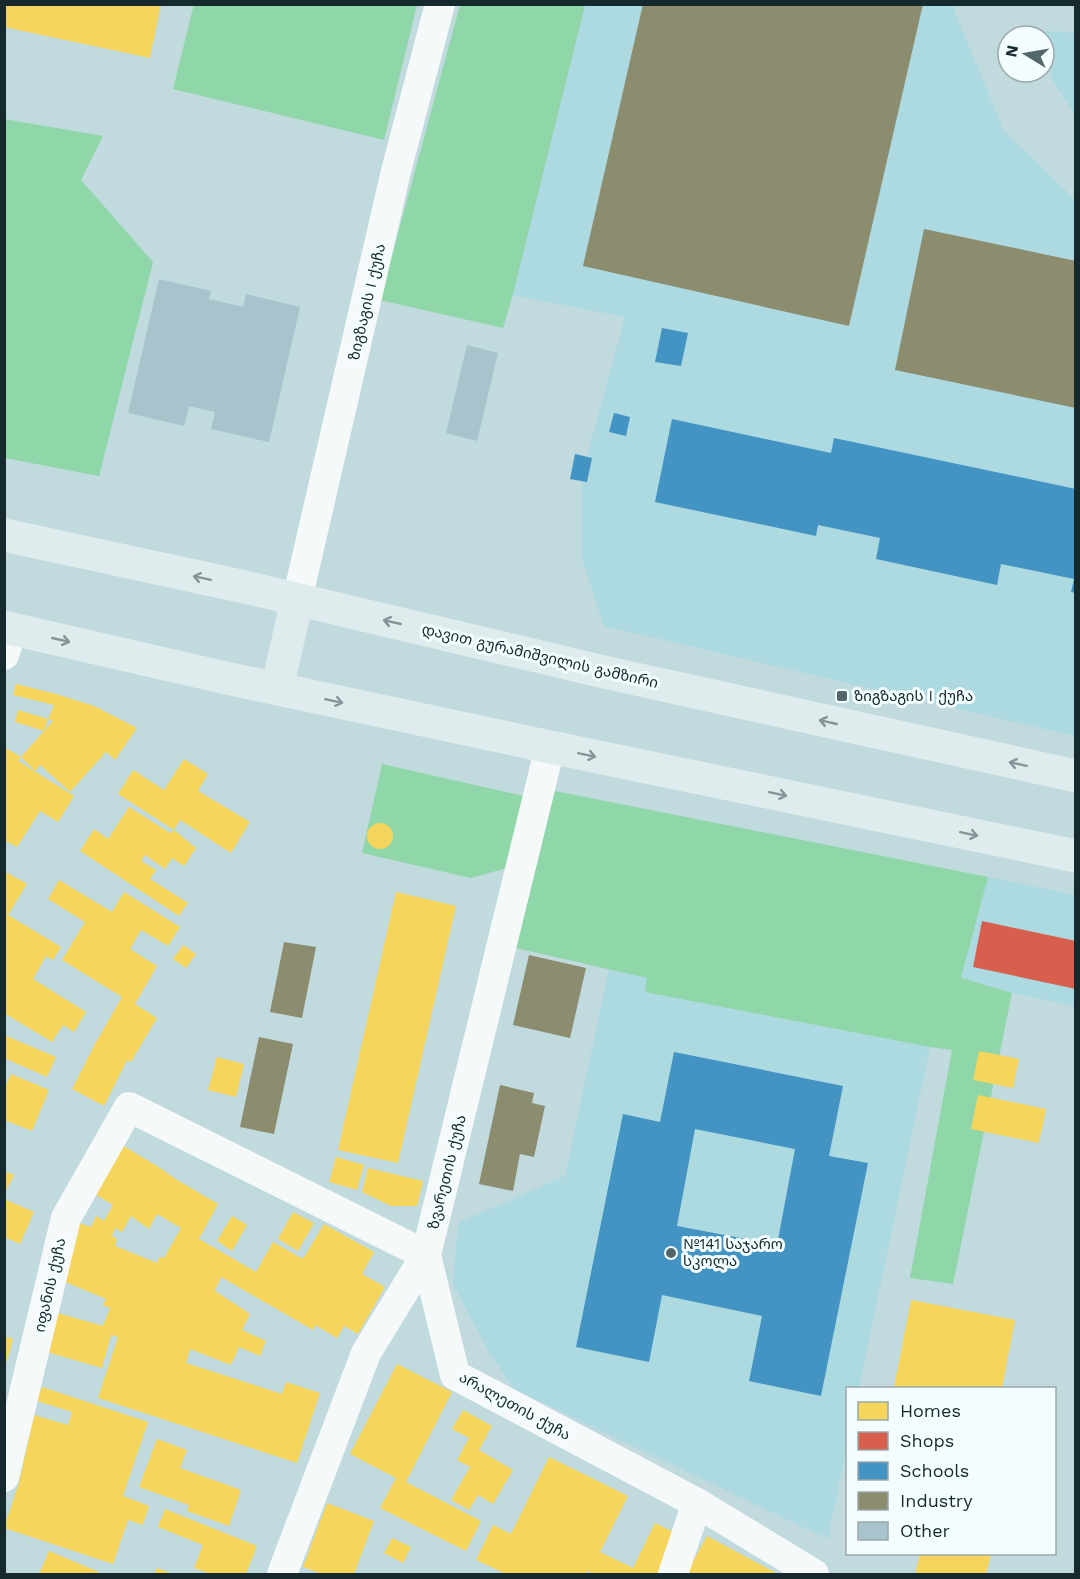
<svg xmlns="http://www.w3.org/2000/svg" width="1080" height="1579" viewBox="0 0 1080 1579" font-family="'Work Sans','Noto Sans Georgian',sans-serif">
  <rect width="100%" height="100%" fill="#c0dade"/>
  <path fill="#add9e0" d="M585,5H952L1004,131L1075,199V736L604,626L582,559V475L625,317L513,295Z
    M1044,31L1075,33V115L1052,79Z
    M988,877L1075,895V1006L1012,993L961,978Z
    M609,969L648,978L646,992L930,1047L859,1388H848L847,1445L828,1539L514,1389L489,1352L453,1284L458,1223L565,1176Z"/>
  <path fill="#8fd6a8" d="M194,4L417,5L384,140L173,89Z
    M460,5H585L513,294L503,328L380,300Z
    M4,119L103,136L81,180L153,262L99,476L5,458Z
    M382,764L528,797L510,867L471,878L362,853Z
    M555,791L988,877L961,978L1012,993L953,1284L910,1278L952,1050L930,1047L645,992L647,978L516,948Z"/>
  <path fill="#f6d55c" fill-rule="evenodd" d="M4,4H161L150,58L4,27Z
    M16,684L56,694L94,706L137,728L115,760L106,752L70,792L40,765L35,771L21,757L53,721L48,719L54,705L13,695Z
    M18,710L48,719L44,731L15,722Z
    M4,747L21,757L18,761L74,796L58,822L40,811L17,847L4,840Z
    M184,759L208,774L198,791L250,822L231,853L180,820L174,830L118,794L133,770L164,790Z
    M129,807L170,833L174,830L196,848L184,866L172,858L165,869L145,855L141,861L156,870L150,879L188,903L179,916L80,851L94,829L108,839Z
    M367 836a13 13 0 1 1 26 0a13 13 0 1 1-26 0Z
    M4,871L27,884L8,915L61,947L53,960L46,956L33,979L86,1012L74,1032L63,1025L52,1042L4,1013Z
    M59,880L112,912L124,892L180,927L168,946L141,930L130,949L157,966L135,1004L157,1018L131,1062L127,1060L104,1106L72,1089L95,1044L122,997L62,960L85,922L48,899Z
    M396,892L456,906L398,1163L338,1150Z
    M183,945L196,954L186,968L173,959Z
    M4,1035L56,1057L47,1077L4,1058Z
    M979,1051L1019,1059L1013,1088L973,1080Z
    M217,1057L244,1064L236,1097L208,1090Z
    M11,1074L49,1090L32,1131L4,1120V1090Z
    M978,1095L1046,1109L1039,1143L971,1129Z
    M122,1145L160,1168L177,1180L218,1204L199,1239L256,1272L273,1242L303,1259L324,1224L374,1252L362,1274L385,1287L358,1334L344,1326L337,1338L315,1325L313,1330L221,1277L215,1291L250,1314L242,1330L266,1341L260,1356L239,1347L231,1365L190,1349L186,1363L282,1394L286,1382L320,1393L297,1463L98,1398L118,1337L111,1335L102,1368L47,1352L58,1313L103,1326L110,1308L103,1305L106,1299L56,1278L79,1223L91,1227L96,1216L104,1221L113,1205L93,1193ZM157,1214L181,1228L164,1258L159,1257L157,1263L115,1246L117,1239L112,1236L115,1228L122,1232L131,1216L149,1229Z
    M336,1157L364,1165L357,1190L329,1182Z
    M368,1168L423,1181L417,1206H391L362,1192Z
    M4,1171L14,1175L4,1195Z
    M4,1199L34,1212L20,1244L4,1237Z
    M293,1212L314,1223L298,1251L278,1239Z
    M232,1216L247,1225L232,1251L217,1241Z
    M911,1300L1015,1320L1002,1388H894Z
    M4,1336L13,1339L7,1361L4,1360Z
    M397,1364L452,1392L406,1482L481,1521L466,1551L380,1508L396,1478L350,1454Z
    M42,1387L148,1422L123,1496L149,1506L143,1525L128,1520L113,1564L4,1528L19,1483L34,1415L68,1425L72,1412L37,1401Z
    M463,1410L492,1426L479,1450L513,1470L493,1504L478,1495L469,1510L451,1500L470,1467L457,1460L469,1438L452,1429Z
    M157,1439L187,1450L180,1468L241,1490L229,1526L187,1511L189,1505L139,1487Z
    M549,1457L628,1496L600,1552L633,1568L655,1523L679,1535L660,1574H593L587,1571L585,1574H506L476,1560L493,1525L511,1534Z
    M327,1503L374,1521L354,1574H322L303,1567Z
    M165,1509L257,1546L246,1574H211L194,1568L203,1545L158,1527Z
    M707,1536L778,1574H686Z
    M392,1538L411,1547L403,1563L384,1553Z
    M49,1551L99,1572L98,1574H39Z
    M920,1554H991L986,1574H915Z
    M157,1568L173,1574H154Z"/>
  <path fill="#d6604d" d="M982,921L1076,941V989L973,967Z"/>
  <path fill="#4393c3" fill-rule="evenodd" d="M662,328L688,333L681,366L655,362Z
    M614,413L630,417L626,436L609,432Z
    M672,419L831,453L834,438L1076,489V593L1071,592L1074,579L1001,564L997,585L876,559L880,538L818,525L816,536L655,502Z
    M575,454L592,458L587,482L570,479Z
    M674,1052L843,1086L829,1156L868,1163L821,1396L749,1381L762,1316L662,1295L649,1362L576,1347L623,1114L660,1122ZM695,1129L795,1149L777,1245L677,1226Z"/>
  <path fill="#8c8c6e" d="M643,4H923L849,326L583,266Z
    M924,229L1076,261V408L895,370Z
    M284,942L316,947L302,1018L270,1012Z
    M529,955L586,968L570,1038L513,1025Z
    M259,1037L293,1044L274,1134L240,1127Z
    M500,1085L534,1093L532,1103L545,1106L534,1157L520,1154L513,1191L479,1184Z"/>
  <path fill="#a7c4cd" d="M159,279L211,291L209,299L243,307L246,294L300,307L269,442L211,429L215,412L189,406L184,426L128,413Z
    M467,345L498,353L477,441L446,433Z"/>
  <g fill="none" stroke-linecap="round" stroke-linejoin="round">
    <path stroke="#f6f9fa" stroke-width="30" d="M297,600L396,171L440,4
      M4,655L13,629
      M4,1477L66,1218L129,1107L426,1255L455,1375L697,1503L814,1574
      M282,1574L366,1353L426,1255L550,747
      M673,1574L697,1503"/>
    <path stroke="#deecee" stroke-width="33" d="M4,535L245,587L604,672L1076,776
      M4,627L226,678L550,747L1076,856
      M277,689L297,600"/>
  </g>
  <defs><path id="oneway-shaft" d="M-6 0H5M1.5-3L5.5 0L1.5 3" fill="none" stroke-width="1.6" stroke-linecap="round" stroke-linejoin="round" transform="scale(1.5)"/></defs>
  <g stroke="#849497">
    <use href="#oneway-shaft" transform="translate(202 578) rotate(-168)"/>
    <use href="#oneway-shaft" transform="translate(392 622) rotate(-167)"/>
    <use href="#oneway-shaft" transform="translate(61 640) rotate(13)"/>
    <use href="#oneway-shaft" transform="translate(334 701) rotate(12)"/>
    <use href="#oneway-shaft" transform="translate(828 722) rotate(-167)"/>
    <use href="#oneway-shaft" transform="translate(587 755) rotate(12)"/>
    <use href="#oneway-shaft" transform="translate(1018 764) rotate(-168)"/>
    <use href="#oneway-shaft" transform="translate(778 794) rotate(12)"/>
    <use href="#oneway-shaft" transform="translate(969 834) rotate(12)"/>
  </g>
  <g fill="#52676a" stroke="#f3fcfe" stroke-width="2">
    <rect x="836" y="690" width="12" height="12" rx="3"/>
    <circle cx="671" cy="1253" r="6"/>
  </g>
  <g text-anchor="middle" stroke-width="6" stroke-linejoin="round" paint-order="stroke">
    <g font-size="15" fill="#16292c" stroke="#f3fcfe">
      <text transform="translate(367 302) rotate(-77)" y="5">ზიგზაგის I ქუჩა</text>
      <text transform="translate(540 656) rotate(13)" y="5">დავით გურამიშვილის გამზირი</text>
      <text transform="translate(447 1172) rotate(-76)" y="5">ზვარეთის ქუჩა</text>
      <text transform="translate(50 1285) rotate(-77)" y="5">იფანის ქუჩა</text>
      <text transform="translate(515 1406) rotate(29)" y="5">არალეთის ქუჩა</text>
    </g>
    <g font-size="15" fill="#16292c" stroke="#f3fcfe" text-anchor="start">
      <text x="854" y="701">ზიგზაგის I ქუჩა</text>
      <text x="683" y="1249">№141 საჯარო<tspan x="683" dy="17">სკოლა</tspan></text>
    </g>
  </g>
  <rect width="1080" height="1579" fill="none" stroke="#16292c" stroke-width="12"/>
  <rect x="846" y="1387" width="210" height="168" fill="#f3fcfe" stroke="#9ba8aa" stroke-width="1.5"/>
  <rect x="858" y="1402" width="30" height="18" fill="#f6d55c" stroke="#9ba8aa" stroke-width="1.5"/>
  <text x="900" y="1417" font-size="18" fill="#16292c">Homes</text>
  <rect x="858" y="1432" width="30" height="18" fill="#d6604d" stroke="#9ba8aa" stroke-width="1.5"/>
  <text x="900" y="1447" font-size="18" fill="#16292c">Shops</text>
  <rect x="858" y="1462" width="30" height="18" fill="#4393c3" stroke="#9ba8aa" stroke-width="1.5"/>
  <text x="900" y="1477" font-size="18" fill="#16292c">Schools</text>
  <rect x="858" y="1492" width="30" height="18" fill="#8c8c6e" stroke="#9ba8aa" stroke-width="1.5"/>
  <text x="900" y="1507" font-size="18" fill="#16292c">Industry</text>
  <rect x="858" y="1522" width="30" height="18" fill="#a7c4cd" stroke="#9ba8aa" stroke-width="1.5"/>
  <text x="900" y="1537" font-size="18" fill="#16292c">Other</text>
  <g transform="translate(1026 54) rotate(281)"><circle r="28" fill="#f3fcfe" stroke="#9ba8aa" stroke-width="1.5"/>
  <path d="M0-4.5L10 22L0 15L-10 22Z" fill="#52676a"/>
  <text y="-9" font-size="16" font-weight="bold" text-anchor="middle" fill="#16292c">N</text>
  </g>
</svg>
